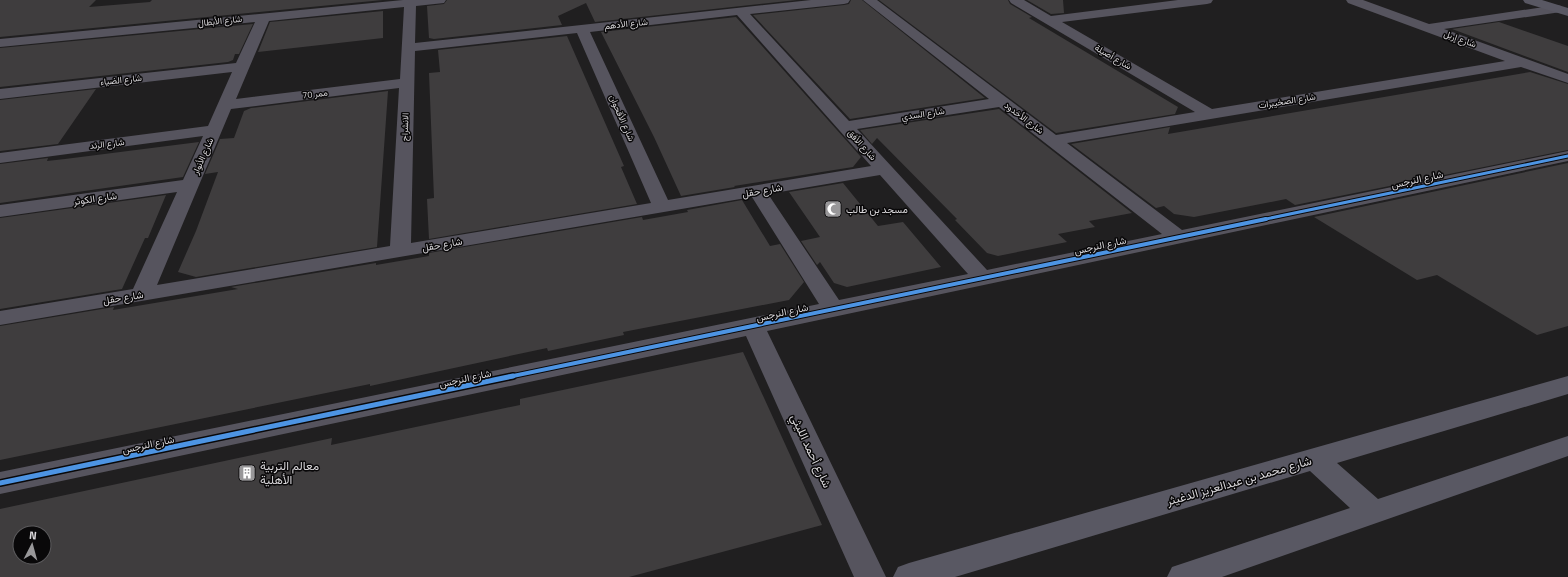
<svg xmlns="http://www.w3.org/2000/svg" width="1568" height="577" viewBox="0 0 1568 577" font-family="'Titillium Web',Vazirmatn,sans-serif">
  <rect width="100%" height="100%" fill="#201f20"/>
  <path fill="#3f3d3e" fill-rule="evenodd" d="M0,0H96L89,7L150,2L152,0H383L0,37Z
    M447,0H797L595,22L586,3L558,16L562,25L434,39L429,38L427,6L444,4Z
    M851,0H862L985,98L850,119L753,15L844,5L849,4Z
    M879,0H1008L1010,4L1032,17L1029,18L1178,107L1175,114L1056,133Z
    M1027,0H1063L1064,13L1051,14Z
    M383,11V38L258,52L270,22Z
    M736,17L861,157L853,167L734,186L735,187L681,196L654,137L601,32Z
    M1499,22L1568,46V72L1452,29Z
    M253,24L239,54H235L233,60L228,62L0,87V48Z
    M567,36L624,166L621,167L637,204L429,239L427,199L434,198L429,73L440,72L438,50Z
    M1530,72L1568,84V150L1295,205L1286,199L1194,217L1174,214L1164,206L1156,208L1071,144L1170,127L1168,134Z
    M96,89L58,144L0,151V100Z
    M388,91L377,247L196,277L178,272L196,231L218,172L205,174L220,139L234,138L244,111L251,108Z
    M999,109L1132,213L1089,221L1095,227L1058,234L1067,242L998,256L987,253L955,220L957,219L877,138L872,144L860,130Z
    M199,142L183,177L0,203V164L48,158L47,161L65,159Z
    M1568,163V326L1537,335L1437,275L1417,280L1314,217Z
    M843,183L878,226L903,222L941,267L847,287L834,283L820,262L817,265L801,241L820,237L789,192Z
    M166,195L148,238H145L122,289L0,309V218Z
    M742,200L770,246L780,244L804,282L789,300L623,332L624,335L548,351L547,348L370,386V384L0,460V326L114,307L113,310L238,289L231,287L376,263V265L429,256V253L642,217L643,220L688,212L687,210Z
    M743,352L822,525L629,577H0V509L332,438L331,445L520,405V399ZM20,533H44V557H20Z"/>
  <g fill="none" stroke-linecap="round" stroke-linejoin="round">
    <path fill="#56545e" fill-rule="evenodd" d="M403,0H446L444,3L416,6L415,43L811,0H850L848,3L844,4L750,14L849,121L989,99L863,0H877L1056,135L1195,112L1011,3L1009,0H1024L1051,16L1178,0H1213L1211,3L1207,4L1062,22L1212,109L1505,61L1348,3L1346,0H1363L1429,24L1557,5L1561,6L1563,9L1561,12L1444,29L1568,74V83L1521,67L1067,143L1182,230L1568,151V161L767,331L886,577H854L746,336L0,494V472L819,304L752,197L0,325V311L133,289L177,192L0,217V205L183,180L203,136L0,163V153L208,126L232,72L0,99V89L236,63L255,22L0,47V39ZM404,7L400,79L236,99L269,21ZM737,15L871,166L668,200L590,32ZM577,33L651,203L411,243L415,51ZM399,88L390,246L157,285L231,109ZM999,107L1162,234L987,270L857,129ZM880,175L968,274L839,300L768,194Z"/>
    <path fill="#595863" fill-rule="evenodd" d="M1523,0H1542L1568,8V16L1525,3Z
      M1568,376V394L1337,463L1378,499L1568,436V456L1222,577H1167L1172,567L1350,508L1310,471L955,577H893L898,567L909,563Z"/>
    <defs>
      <path id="cycleway-far2" d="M1261,220L1568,156"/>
      <path id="cycleway-far1" d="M508,377L1266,219"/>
      <path id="cycleway" d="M0,483L513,376"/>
    </defs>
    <use href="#cycleway-far2" stroke="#090809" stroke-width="5"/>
    <use href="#cycleway-far1" stroke="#090809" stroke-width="6"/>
    <use href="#cycleway" stroke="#090809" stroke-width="8"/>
    <use href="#cycleway-far2" stroke="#4d94e3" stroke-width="3"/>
    <use href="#cycleway-far1" stroke="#4d94e3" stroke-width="4"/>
    <use href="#cycleway" stroke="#4d94e3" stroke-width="5"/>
  </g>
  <defs>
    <symbol id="mosque-square" viewBox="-11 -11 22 22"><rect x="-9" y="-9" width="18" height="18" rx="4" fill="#989799" stroke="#090809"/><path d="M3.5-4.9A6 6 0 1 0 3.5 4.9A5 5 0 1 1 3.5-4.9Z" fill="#fff"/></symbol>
    <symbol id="building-square" viewBox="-11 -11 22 22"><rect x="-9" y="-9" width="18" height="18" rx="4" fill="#989799" stroke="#090809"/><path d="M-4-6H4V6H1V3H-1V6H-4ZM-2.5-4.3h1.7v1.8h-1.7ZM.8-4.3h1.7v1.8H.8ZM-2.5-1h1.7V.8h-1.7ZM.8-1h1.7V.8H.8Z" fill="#fff"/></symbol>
  </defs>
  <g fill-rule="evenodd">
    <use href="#mosque-square" x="823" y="199" width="20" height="20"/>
    <use href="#building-square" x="237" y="463" width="20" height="20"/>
  </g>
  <g text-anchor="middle" stroke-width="3" stroke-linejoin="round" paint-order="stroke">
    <g font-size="9" fill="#d9d7da" stroke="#090809">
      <text transform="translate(220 21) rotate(-6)" y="3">شارع الأبطال</text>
      <text transform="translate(626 24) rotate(-6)" y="3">شارع الأدهم</text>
      <text transform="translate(1460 39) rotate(20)" y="3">شارع إربل</text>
      <text transform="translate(1113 57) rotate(30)" y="3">شارع أصيلة</text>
      <text transform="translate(121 80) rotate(-6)" y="3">شارع الضياء</text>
      <text transform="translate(315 94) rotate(-7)" y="3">ممر 70</text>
      <text transform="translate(1287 101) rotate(-9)" y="3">شارع الصخيبرات</text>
      <text transform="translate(923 114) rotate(-9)" y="3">شارع السدي</text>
      <text transform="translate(622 118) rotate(66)" y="3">شارع الأقحوان</text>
      <text transform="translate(1024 118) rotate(37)" y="3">شارع الأخدود</text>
      <text transform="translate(405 127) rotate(-88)" y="3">الانشراح</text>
      <text transform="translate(107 144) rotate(-7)" y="3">شارع الرئد</text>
      <text transform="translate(862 145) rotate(48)" y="3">شارع الأفق</text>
      <text transform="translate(203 156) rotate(-66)" y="3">شارع الأنوار</text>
    </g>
    <g font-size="10" fill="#d9d7da" stroke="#090809">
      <text transform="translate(1417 179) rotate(-12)" y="4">شارع النرجس</text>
      <text transform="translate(762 190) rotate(-10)" y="4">شارع حقل</text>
      <text transform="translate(95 198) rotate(-8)" y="4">شارع الكوثر</text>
      <text transform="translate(442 244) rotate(-10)" y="4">شارع حقل</text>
      <text transform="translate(1100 245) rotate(-12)" y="4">شارع النرجس</text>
      <text transform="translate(123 297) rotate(-9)" y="4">شارع حقل</text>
      <text transform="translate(782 312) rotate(-12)" y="4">شارع النرجس</text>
      <text transform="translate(465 378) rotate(-12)" y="4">شارع النرجس</text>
      <text transform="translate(148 444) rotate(-12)" y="4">شارع النرجس</text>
    </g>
    <g font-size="10" fill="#d9d7da" stroke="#090809" text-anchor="start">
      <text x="846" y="213">مسجد بن طالب</text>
    </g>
    <g font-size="12" fill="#d9d7da" stroke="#090809">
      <text transform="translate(811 451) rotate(65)" y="4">شارع أحمد الليثي</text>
      <text transform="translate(1239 481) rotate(-16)" y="4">شارع محمد بن عبدالعزيز الدغيثر</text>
    </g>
    <g font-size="12" fill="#d9d7da" stroke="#090809" text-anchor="start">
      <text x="260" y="470">معالم التربية<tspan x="260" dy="14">الأهلية</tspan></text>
    </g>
  </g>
  <g transform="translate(32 545) rotate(6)"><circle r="19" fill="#090809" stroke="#5c5b5d"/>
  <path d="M0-3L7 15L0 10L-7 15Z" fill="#989799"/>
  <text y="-6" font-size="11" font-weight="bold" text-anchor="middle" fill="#d9d7da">N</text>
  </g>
</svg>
